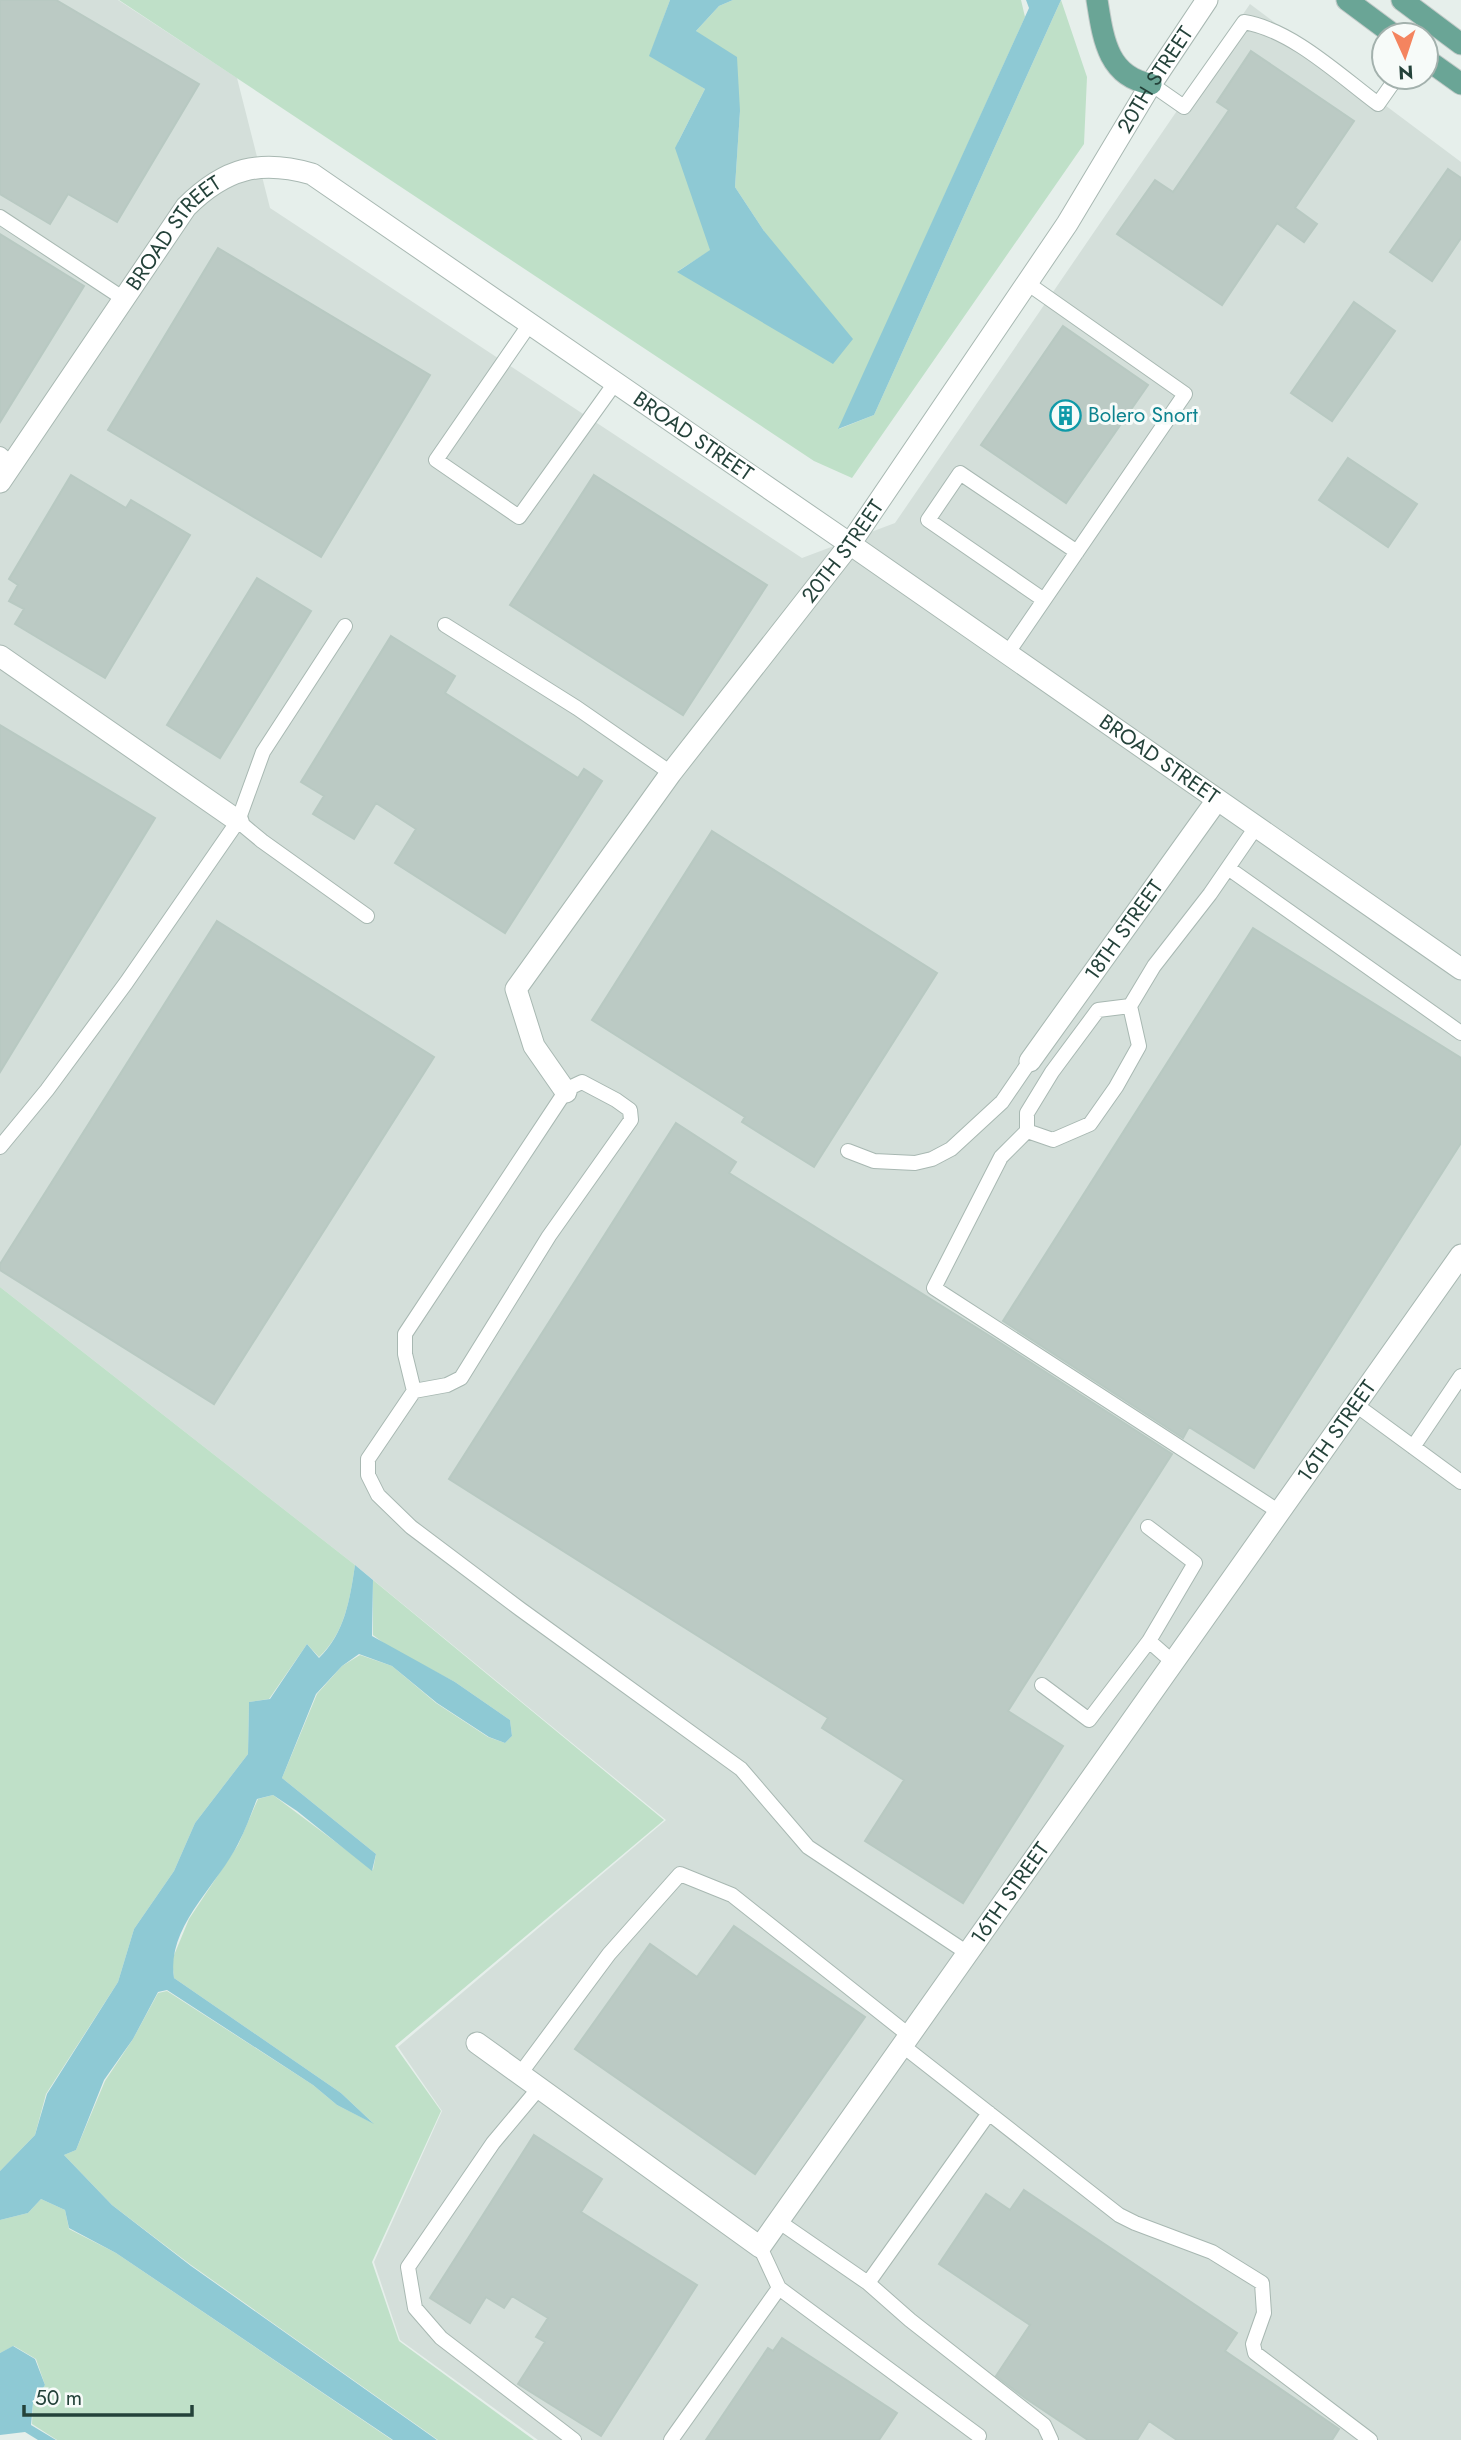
<svg xmlns="http://www.w3.org/2000/svg" width="1461" height="2440" viewBox="0 0 1461 2440" font-family="Jost,sans-serif">
  <rect width="100%" height="100%" fill="#e6efeb"/>
  <path fill="#d4dfda" d="M0,0H118L237,78L270,208L802,558L895,523L1250,4L1461,162V2440H538L400,2340L374,2262L442,2111L398,2047L666,1820L355,1565L0,1287Z"/>
  <path fill="#bfe0c8" d="M119,0H670L650,55L705,89L678,142L711,250L678,271L764,231L735,187L740,111L696,31L719,6L733,0H1021L1025,17L839,429L874,415L1061,0L1087,77L1084,144L852,478L814,461Z
    M0,1287L355,1565C350,1599 345,1633 319,1657L307,1644L269,1699L249,1702L248,1754L195,1823L174,1871L134,1929L118,1982L46,2094L35,2135L0,2171Z
    M373,1580L664,1820L395,2046L441,2111L372,2262L399,2341L534,2440H438L191,2265L112,2205L64,2155L76,2150L105,2081L133,2039L158,1993L167,1991L313,2085L337,2105L373,2123L341,2093L174,1978L172,1960L189,1919L238,1845L258,1799L273,1795L373,1870L376,1854L282,1778L317,1694L342,1666L360,1655L392,1666L436,1703L488,1737L505,1743L512,1736L510,1720L455,1682L389,1647L373,1635Z
    M41,2199L65,2210L69,2229L116,2253L392,2440H57L32,2424L33,2402L45,2385L36,2359L14,2346L0,2353V2220L28,2213Z"/>
  <path fill="#8ec9d4" d="M670,0H733L719,6L696,31L737,57L740,111L735,187L764,231L853,339L833,364L677,272L710,250L675,148L705,89L649,56Z
    M1026,0H1061L874,415L838,429L1029,8Z
    M355,1565L373,1580L372,1636L455,1682L510,1720L512,1736L505,1743L489,1737L437,1703L392,1666L359,1654L342,1666L316,1694L282,1778L376,1854L372,1871L297,1811L273,1795L257,1799C251,1814 246,1829 238,1844C217,1886 166,1927 174,1978L341,2093L374,2124L337,2105L313,2085L167,1990L158,1992L133,2039L104,2080L76,2150L64,2155L112,2205L191,2266L437,2440H393L116,2253L69,2228L65,2210L41,2199L28,2213L0,2220V2171L35,2135L47,2094L118,1982L134,1929L174,1871L195,1823L248,1754L249,1702L270,1699L307,1644L319,1658C345,1633 350,1599 355,1565Z
    M13,2346L35,2359L45,2385L33,2403L31,2425L56,2440H38L25,2432L0,2435V2353Z"/>
  <path fill="#bbcac4" stroke="#b8c9c2" stroke-width="2" d="M0,0H56L199,84L117,222L68,194L50,224L0,194Z
    M1251,51L1354,121L1295,208L1317,224L1304,242L1277,223L1222,305L1117,234L1155,180L1173,192L1229,110L1217,102Z
    M1448,169L1461,178V238L1432,281L1390,252Z
    M0,234L84,286L0,422Z
    M218,248L430,375L321,557L108,430Z
    M1354,302L1395,331L1332,421L1291,393Z
    M1063,326L1148,385L1066,503L981,445Z
    M1348,458L1417,504L1388,547L1319,500Z
    M71,475L126,508L131,500L190,535L105,678L15,624L24,609L9,601L18,585L9,579Z
    M594,475L767,585L683,715L510,605Z
    M257,578L311,611L220,758L167,725Z
    M391,636L455,676L445,693L578,778L584,769L602,781L505,933L395,863L416,829L376,803L354,839L313,814L324,796L301,782Z
    M0,725L155,818L0,1072Z
    M712,831L937,973L814,1167L742,1122L745,1117L592,1020Z
    M217,921L434,1057L214,1404L0,1270V1264Z
    M1253,928L1461,1058V1143L1254,1468L1189,1427L1183,1438L1003,1321Z
    M676,1123L736,1162L729,1173L993,1338L1172,1454L1008,1711L1063,1746L963,1903L865,1841L904,1780L822,1728L828,1718L449,1479Z
    M734,1926L865,2017L755,2174L575,2049L650,1944L697,1977Z
    M534,2135L602,2179L581,2212L697,2285L601,2436L518,2384L545,2342L536,2337L548,2318L512,2296L504,2308L486,2297L470,2323L430,2298Z
    M1024,2190L1237,2333L1225,2351L1339,2429L1332,2440H1177L1149,2421L1137,2440H1088L1025,2398L996,2376L1030,2325L939,2264L986,2194L1010,2210Z
    M782,2338L897,2413L879,2440H706L768,2348L773,2351Z"/>
  <g fill="none" stroke-linecap="round" stroke-linejoin="round">
    <defs>
      <path id="lane" d="M1151,84L1184,107L1244,22C1292,30 1339,75 1378,104L1397,77
        M0,217L124,299
        M529,325L436,460L519,517L615,383
        M0,454L12,464
        M1044,600L928,520L960,473L1077,552
        M445,625L577,708L671,773
        M1007,654L1185,394L1027,283
        M238,821L262,841L367,916
        M1228,868L1461,1033
        M1130,1006L1098,1010L1052,1072L1027,1113V1131L1001,1157L934,1288L1278,1511
        M1027,1131L1053,1140L1090,1124L1116,1087L1139,1046L1130,1006L1154,966L1210,894L1256,827
        M0,1147L47,1090L126,983L238,821L263,752L345,626
        M848,1151L874,1161L915,1163L932,1159L951,1149L1002,1102L1030,1061
        M414,1391L447,1385L461,1378L549,1236L631,1120L630,1110L616,1100L582,1082L567,1089L405,1334V1354L414,1391L368,1459V1475L378,1495L411,1527L520,1609L741,1769L808,1847L969,1954
        M1356,1405L1461,1482
        M1413,1447L1461,1376
        M1149,1641L1174,1663
        M1042,1685L1089,1720L1149,1641L1195,1563L1148,1527
        M903,2046L1119,2215L1135,2223L1212,2252L1262,2283L1264,2313L1253,2344L1255,2353L1370,2440
        M520,2074L609,1954L680,1874L732,1895L910,2036
        M539,2088L493,2143L408,2267L415,2308L441,2338L574,2440
        M778,2221L868,2283L989,2113
        M760,2247L779,2288
        M868,2283L910,2320L1044,2425L1051,2440
        M671,2440L779,2288L979,2436"/>
      <g id="street">
        <path id="s1" d="M0,482L186,207C225,168 260,159 312,174L850,544L1461,969"/>
        <path d="M0,656L238,821"/>
        <path id="s2" d="M1030,1061L1217,800"/>
        <path id="s3" d="M566,1092L534,1046L516,989L671,773L850,544L1067,224L1151,84L1207,0"/>
        <path id="s4" d="M477,2043L760,2247L1461,1255"/>
      </g>
      <path id="primary" d="M1097,0C1103,37 1107,77 1151,84
        M1347,0L1394,35
        M1402,0L1461,44
        M1426,59L1461,84"/>
    </defs>
    <use href="#lane" stroke="#a8b8b2" stroke-width="16"/>
    <use href="#street" stroke="#a8b8b2" stroke-width="23"/>
    <use href="#primary" stroke="#c2cac8" stroke-width="23"/>
    <use href="#lane" stroke="#fff" stroke-width="14"/>
    <use href="#street" stroke="#fff" stroke-width="21"/>
    <use href="#primary" stroke="#6aa596" stroke-width="21"/>
  </g>
  <defs>
    <symbol id="building-ring" viewBox="-11 -11 22 22"><circle r="9.5" fill="#f7fbf9" stroke="#0f9aa8" stroke-width="1.5"/><path d="M-4-6H4V6H1V3H-1V6H-4ZM-2.5-4.3h1.7v1.8h-1.7ZM.8-4.3h1.7v1.8H.8ZM-2.5-1h1.7V.8h-1.7ZM.8-1h1.7V.8H.8Z" fill="#0f9aa8"/></symbol>
  </defs>
  <g fill-rule="evenodd">
    <use href="#building-ring" x="1048" y="398" width="35" height="35"/>
  </g>
  <g text-anchor="middle" stroke-width="6" stroke-linejoin="round" paint-order="stroke">
    <g font-size="21" fill="#24423a" stroke="#f7fbf9">
      <text dy="7" stroke="none"><textPath href="#s3" startOffset="1228">20TH STREET</textPath></text>
      <text dy="7" stroke="none"><textPath href="#s1" startOffset="304">BROAD STREET</textPath></text>
      <text dy="7" stroke="none"><textPath href="#s1" startOffset="933">BROAD STREET</textPath></text>
      <text dy="7" stroke="none"><textPath href="#s3" startOffset="662">20TH STREET</textPath></text>
      <text dy="7" stroke="none"><textPath href="#s1" startOffset="1500">BROAD STREET</textPath></text>
      <text dy="7" stroke="none"><textPath href="#s2" startOffset="161">18TH STREET</textPath></text>
      <text dy="7" stroke="none"><textPath href="#s4" startOffset="1348">16TH STREET</textPath></text>
      <text dy="7" stroke="none"><textPath href="#s4" startOffset="782">16TH STREET</textPath></text>
    </g>
    <g font-size="21" fill="#0d838f" stroke="#f7fbf9" text-anchor="start">
      <text x="1088" y="422">Bolero Snort</text>
    </g>
  </g>
  <g transform="translate(1405 56) rotate(177)"><circle r="33" fill="#f7fbf9" stroke="#a3b1ad" stroke-width="2"/>
  <path d="M0-5L12 26L0 18L-12 26Z" fill="#f4845f"/>
  <text y="-10" font-size="19" font-weight="bold" text-anchor="middle" fill="#24423a">N</text>
  </g>
  <path d="M24 2405v10h168v-10" fill="none" stroke="#24423a" stroke-width="3.5"/>
  <text x="35" y="2405" font-size="21" fill="#24423a" stroke="#f7fbf9" stroke-width="5" paint-order="stroke">50 m</text>
</svg>
